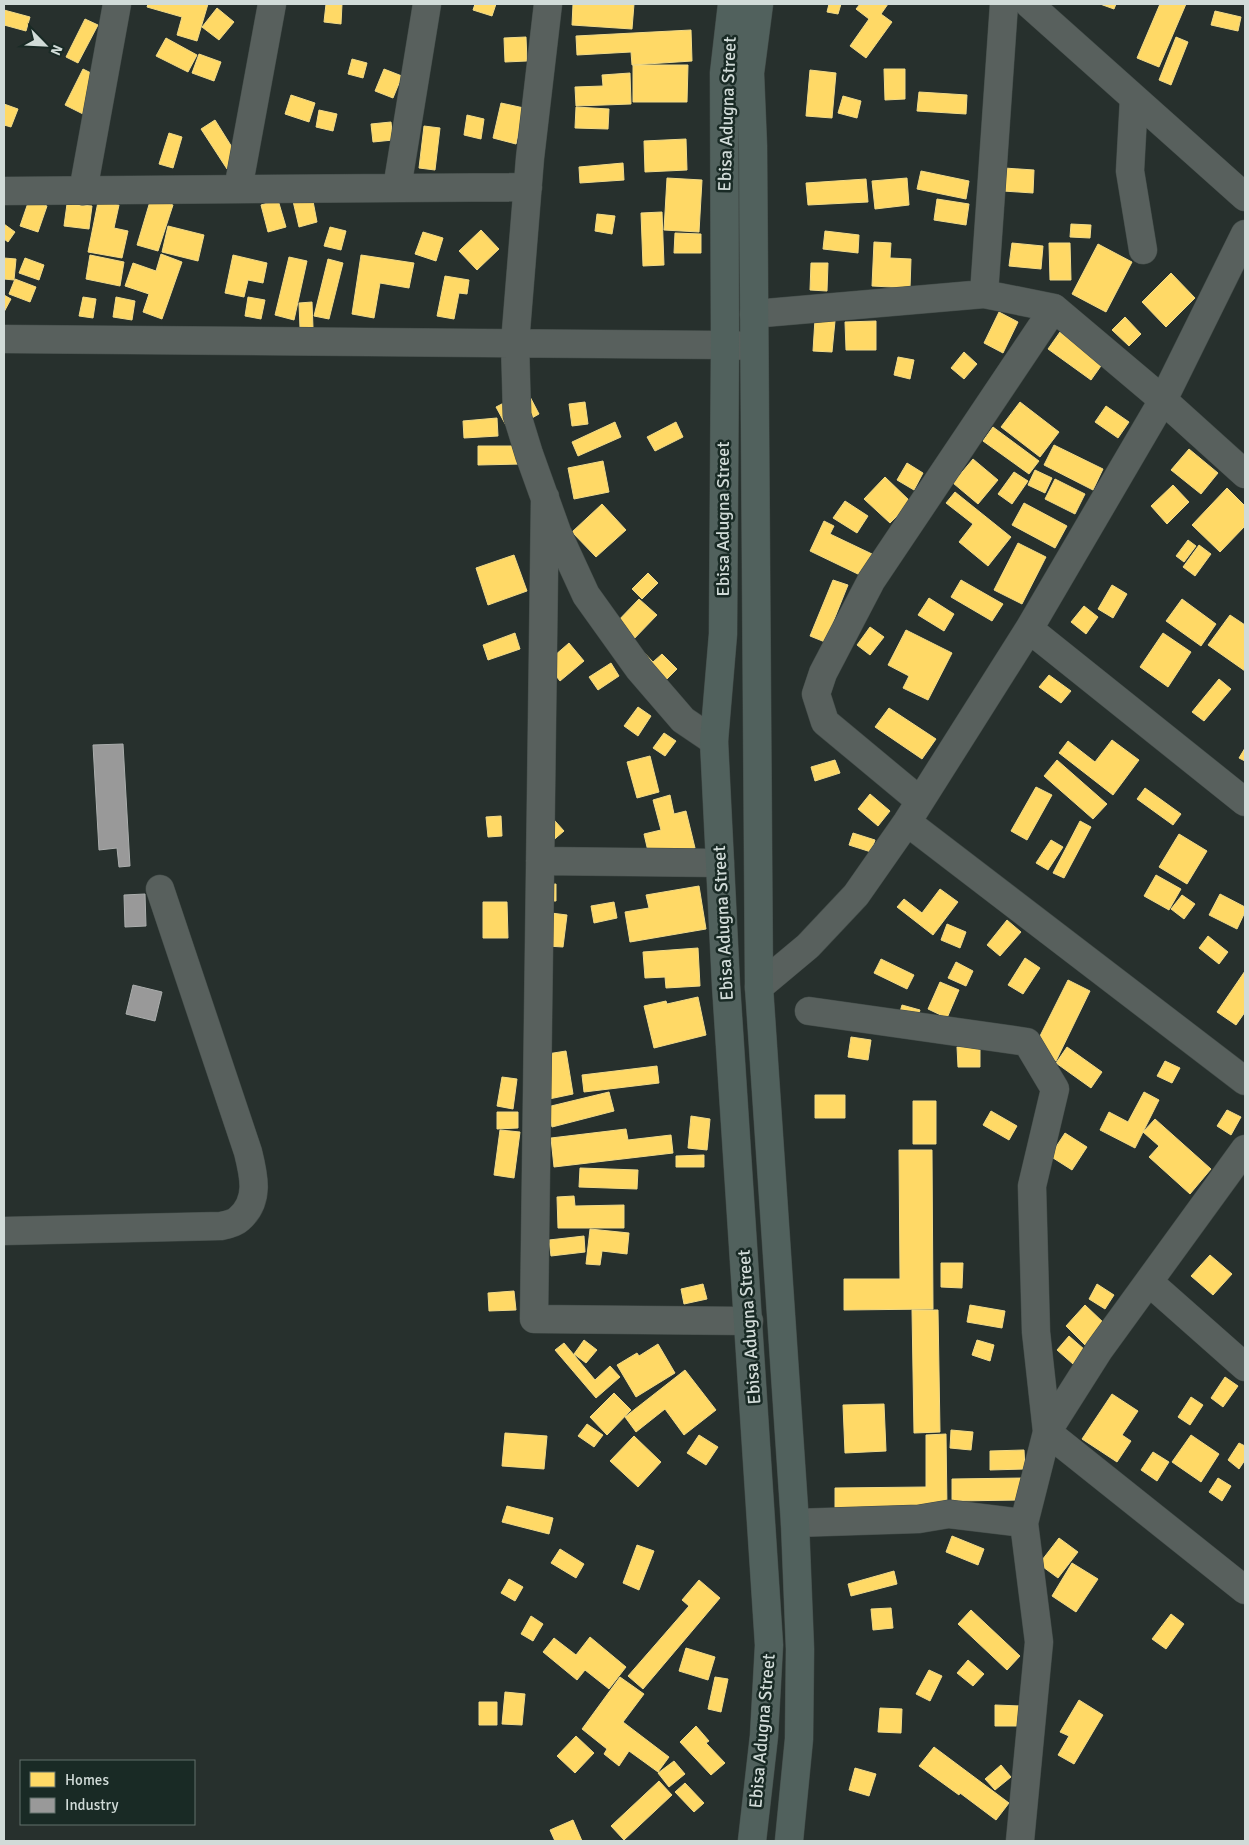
<svg xmlns="http://www.w3.org/2000/svg" width="1249" height="1845" viewBox="0 0 1249 1845" font-family="Signika,sans-serif">
  <rect width="100%" height="100%" fill="#27302d"/>
  <path fill="#ffd966" stroke="#f1da88" d="M148,4H208L197,41L177,35L182,17L147,7Z
    M326,4H342L341,24L324,22Z
    M475,4H496L492,16L473,10Z
    M573,4H634L632,29L572,25Z
    M829,4H841L838,14L827,12Z
    M860,4H888L881,14L892,22L866,58L850,46L869,19L856,9Z
    M1100,4H1116L1114,9Z
    M1160,4H1186L1159,67L1137,58Z
    M217,8L234,22L219,40L202,27Z
    M4,10L30,17L26,31L4,25Z
    M1215,11L1241,17L1238,31L1211,25Z
    M85,19L98,25L78,63L66,57Z
    M691,30L692,61L632,65L631,52L577,55L576,36Z
    M526,37L527,61L505,62L504,38Z
    M1176,37L1188,42L1171,85L1159,80Z
    M166,38L197,55L188,72L156,56Z
    M199,54L221,62L214,81L192,73Z
    M352,59L367,63L363,78L348,74Z
    M633,65H688L687,102H633Z
    M83,69L105,80L87,116L65,105Z
    M384,69L402,76L393,98L375,91Z
    M884,69H905V99L885,100Z
    M810,70L836,73L832,118L806,116Z
    M630,73L631,104L576,106L575,87L603,86L602,75Z
    M919,92L967,95L966,114L917,111Z
    M291,95L315,103L309,122L285,114Z
    M843,96L861,101L857,118L838,113Z
    M501,103L524,108L516,144L493,138Z
    M4,104L18,109L11,127L4,125Z
    M576,107L609,109L608,129L575,128Z
    M319,110L337,114L333,131L316,127Z
    M467,115L484,119L481,139L464,135Z
    M215,120L240,160L227,169L201,129Z
    M391,122L393,140L373,142L371,124Z
    M424,126L440,128L435,170L419,168Z
    M169,133L182,137L173,168L159,164Z
    M686,139L687,170L645,172L644,141Z
    M623,163L624,180L580,183L579,167Z
    M1004,168L1034,170L1033,193L1003,191Z
    M921,171L969,181L966,199L917,189Z
    M667,178L702,180L699,232L664,230Z
    M907,178L909,205L875,209L872,181Z
    M866,179L868,202L808,205L806,183Z
    M312,196L317,222L299,227L293,201Z
    M151,198L173,205L158,251L137,245Z
    M937,199L969,204L966,225L934,220Z
    M29,200L47,206L38,232L20,226Z
    M278,200L286,227L268,232L261,205Z
    M98,202L119,205L114,228L128,231L122,258L88,252Z
    M67,204L92,206L89,229L64,226Z
    M662,212L664,265L643,266L641,213Z
    M597,214L615,216L612,234L595,231Z
    M4,224L15,232L8,242L4,239Z
    M1071,224L1091,225L1090,238L1070,237Z
    M168,226L204,235L198,261L162,252Z
    M330,227L346,231L341,250L324,246Z
    M481,230L499,249L477,270L459,251Z
    M825,231L859,235L858,253L823,249Z
    M423,232L443,238L436,261L415,254Z
    M675,233L701,234V253H674Z
    M874,242L891,243L890,258L911,259L910,288L872,286Z
    M1012,243L1043,246L1041,269L1009,266Z
    M1049,243H1070L1071,280H1050Z
    M1098,244L1132,262L1106,312L1072,294Z
    M161,254L182,262L162,319L143,312L149,294L125,286L133,263L156,271Z
    M90,255L124,262L120,286L86,279Z
    M233,255L267,263L263,283L248,280L244,297L225,293Z
    M361,255L414,263L409,288L380,283L374,318L352,314Z
    M289,257L307,261L294,320L275,315Z
    M4,258L16,259L14,280L4,279Z
    M25,258L44,265L39,280L19,273Z
    M328,259L343,263L329,319L314,316Z
    M811,263H828L827,291L810,290Z
    M1171,273L1195,298L1166,327L1142,302Z
    M445,276L469,280L467,294L459,293L454,319L437,316Z
    M15,279L36,287L30,302L9,294Z
    M4,295L11,299L4,312Z
    M83,297L96,299L93,318L79,316Z
    M116,297L135,301L132,320L113,317Z
    M248,297L265,300L261,319L245,316Z
    M312,302L313,328H300L299,303Z
    M999,312L1018,322L1003,353L984,343Z
    M1125,317L1141,334L1129,346L1112,330Z
    M815,319L835,321L832,352L813,351Z
    M876,321V350H846L845,322Z
    M1060,332L1103,363L1091,380L1048,349Z
    M964,352L977,364L964,379L951,368Z
    M898,357L914,360L910,379L894,375Z
    M527,391L539,414L509,431L496,407Z
    M585,402L588,424L572,426L569,404Z
    M1020,402L1059,432L1040,457L1001,427Z
    M1106,406L1129,422L1118,438L1095,422Z
    M497,418L498,436L464,438L463,421Z
    M615,422L621,437L578,456L572,442Z
    M676,422L683,437L655,451L647,437Z
    M993,427L1039,461L1029,474L983,441Z
    M1054,445L1103,469L1093,490L1044,465Z
    M478,446H522V464L478,465Z
    M1189,449L1218,473L1201,494L1171,470Z
    M973,459L998,480L978,504L953,483Z
    M603,461L609,492L574,499L568,468Z
    M907,463L923,473L914,490L897,480Z
    M1035,470L1052,478L1045,493L1028,485Z
    M1014,472L1028,481L1012,504L998,494Z
    M885,477L911,502L890,523L864,499Z
    M1055,479L1085,494L1075,514L1045,499Z
    M1173,485L1189,502L1167,524L1151,506Z
    M1227,488L1245,506V526L1220,552L1192,525Z
    M955,492L1011,537L988,566L959,542L973,524L946,503Z
    M845,501L868,516L857,533L833,518Z
    M1024,503L1067,526L1055,548L1012,525Z
    M602,504L626,530L596,557L572,532Z
    M824,521L834,526L830,534L872,554L862,576L810,551Z
    M1188,540L1196,546L1184,562L1176,556Z
    M1018,543L1046,557L1022,604L994,590Z
    M1199,545L1211,554L1195,576L1183,567Z
    M514,555L527,591L488,605L476,568Z
    M648,573L658,583L642,599L632,589Z
    M833,580L848,585L825,642L810,636Z
    M961,580L1003,604L992,621L951,597Z
    M1112,585L1127,594L1113,618L1098,609Z
    M929,598L954,614L944,631L918,615Z
    M639,599L657,615L631,642L614,625Z
    M1182,599L1216,624L1201,646L1166,621Z
    M1084,606L1098,617L1086,634L1071,622Z
    M1230,615L1245,625V671L1208,645Z
    M870,627L884,637L870,655L857,645Z
    M906,630L952,653L928,700L903,688L909,676L888,665Z
    M515,633L520,649L488,660L483,645Z
    M1163,633L1191,652L1168,687L1140,667Z
    M569,643L584,661L560,681L546,663Z
    M636,644L653,662L662,654L677,669L663,683Z
    M611,663L619,676L598,690L589,677Z
    M1049,675L1071,691L1061,703L1039,687Z
    M1219,679L1231,689L1204,721L1192,712Z
    M638,707L651,716L638,736L624,726Z
    M889,708L936,739L922,759L875,727Z
    M664,733L676,741L665,756L653,748Z
    M1112,740L1139,760L1113,795L1059,753L1068,741L1095,762Z
    M1245,748V761L1239,758Z
    M650,756L659,792L637,798L627,762Z
    M835,760L840,773L815,781L811,767Z
    M1057,760L1107,804L1093,819L1044,776Z
    M1036,787L1052,795L1027,840L1011,831Z
    M1145,788L1181,814L1173,825L1137,799Z
    M870,794L890,811L878,826L858,809Z
    M670,795L674,814L686,811L695,848L650,860L644,834L661,830L653,800Z
    M547,812L564,831L550,843Z
    M501,816L502,836L488,837L486,817Z
    M1080,821L1091,827L1064,878L1053,873Z
    M853,833L875,840L871,852L849,845Z
    M1179,834L1207,851L1187,884L1159,867Z
    M1051,840L1063,847L1048,870L1036,863Z
    M1156,875L1181,889L1169,910L1144,896Z
    M556,884V901H540V885Z
    M699,886L706,929L630,942L625,912L649,908L646,895Z
    M940,889L958,902L933,935L897,907L904,899L922,913Z
    M1220,894L1245,907V912L1237,929L1209,915Z
    M1182,895L1195,904L1184,919L1171,909Z
    M483,902H507L508,938H483Z
    M614,902L617,918L594,923L591,906Z
    M551,913L567,915L563,947L547,946Z
    M1007,920L1021,932L1000,956L987,945Z
    M947,924L966,932L960,948L941,940Z
    M1208,936L1228,952L1219,964L1199,948Z
    M698,948L700,986L666,988L665,977L645,978L643,952Z
    M1025,958L1040,968L1023,994L1008,985Z
    M881,959L914,975L907,989L874,973Z
    M956,962L973,971L966,986L948,978Z
    M1245,971V1012L1236,1025L1217,1012Z
    M1068,980L1090,991L1056,1061L1033,1050Z
    M940,982L959,990L947,1018L928,1009Z
    M698,997L706,1035L654,1048L644,1006L666,1001L667,1004Z
    M902,1005L920,1010L916,1024L898,1019Z
    M851,1037L871,1040L868,1060L848,1057Z
    M980,1046V1067H958L957,1047Z
    M1067,1047L1102,1072L1091,1088L1056,1063Z
    M566,1051L573,1094L549,1099L541,1055Z
    M1165,1061L1180,1068L1172,1083L1157,1076Z
    M657,1066L659,1083L584,1092L582,1075Z
    M502,1077L517,1079L513,1109L497,1106Z
    M609,1092L614,1111L552,1127L547,1107Z
    M1144,1092L1159,1100L1135,1148L1100,1130L1109,1112L1128,1122Z
    M815,1095H845V1118H815Z
    M913,1101H936V1144H913Z
    M1227,1110L1241,1117L1231,1135L1217,1126Z
    M991,1111L1017,1126L1009,1140L983,1125Z
    M497,1112H518V1128L497,1129Z
    M691,1116L710,1119L707,1150L688,1148Z
    M1155,1119L1211,1169L1190,1194L1149,1157L1159,1146L1143,1132Z
    M626,1129L628,1140L671,1135L673,1153L554,1167L551,1138Z
    M500,1130L520,1132L514,1178L494,1175Z
    M1065,1133L1087,1147L1072,1170L1050,1156Z
    M899,1150H932L933,1309L844,1310V1279H900Z
    M704,1155V1167H676V1156Z
    M580,1168L638,1170L637,1189L579,1187Z
    M574,1196L575,1206L624,1205V1228H558L557,1197Z
    M590,1229L629,1233L627,1254L602,1251L600,1265L586,1264Z
    M584,1236L585,1252L551,1256L549,1240Z
    M1210,1255L1232,1274L1213,1295L1191,1276Z
    M941,1263H963L962,1288L941,1287Z
    M703,1284L707,1299L684,1304L681,1289Z
    M1097,1284L1114,1295L1105,1309L1089,1299Z
    M514,1291L516,1310L489,1311L488,1293Z
    M970,1305L1005,1311L1002,1328L967,1322Z
    M1085,1305L1105,1324L1085,1345L1066,1326Z
    M912,1310H938L940,1432L914,1433Z
    M1069,1336L1085,1350L1073,1364L1057,1350Z
    M584,1340L597,1350L586,1363L574,1354Z
    M977,1340L994,1345L990,1361L972,1355Z
    M564,1343L595,1380L610,1366L620,1377L596,1398L555,1350Z
    M658,1344L675,1373L636,1397L617,1365L637,1353L639,1356Z
    M685,1370L716,1410L684,1435L665,1409L636,1432L625,1417Z
    M1225,1377L1238,1386L1223,1407L1211,1398Z
    M614,1393L631,1410L607,1435L590,1417Z
    M1112,1394L1138,1411L1122,1435L1131,1441L1117,1462L1082,1439Z
    M1191,1397L1203,1405L1190,1425L1178,1417Z
    M884,1404L886,1451L845,1453L843,1405Z
    M587,1424L603,1435L594,1447L578,1436Z
    M951,1430L973,1432L971,1450L950,1448Z
    M505,1433L547,1436L544,1469L502,1466Z
    M946,1434L947,1509L835,1511V1488L926,1487V1435Z
    M699,1435L718,1447L706,1465L687,1453Z
    M1191,1435L1219,1454L1201,1482L1172,1462Z
    M634,1436L661,1462L638,1487L610,1461Z
    M1239,1443L1245,1446V1460L1239,1469L1228,1460Z
    M1024,1450L1025,1469L990,1470V1451Z
    M1153,1452L1169,1462L1157,1481L1141,1470Z
    M1024,1478V1500L952,1501V1479Z
    M1218,1478L1231,1486L1222,1501L1209,1492Z
    M507,1506L553,1518L549,1534L502,1522Z
    M952,1536L984,1549L978,1565L946,1552Z
    M1059,1538L1078,1552L1058,1578L1039,1564Z
    M637,1545L654,1551L639,1590L623,1583Z
    M560,1549L584,1564L576,1578L551,1563Z
    M1072,1563L1098,1579L1076,1612L1052,1596Z
    M894,1571L897,1584L851,1596L848,1584Z
    M509,1579L523,1587L515,1601L501,1593Z
    M699,1580L720,1598L643,1689L628,1676L689,1606L682,1600Z
    M891,1608L893,1628L873,1630L871,1609Z
    M971,1610L1020,1656L1007,1670L958,1624Z
    M1171,1614L1184,1624L1166,1649L1152,1639Z
    M531,1616L543,1624L533,1641L521,1634Z
    M590,1637L626,1667L609,1689L585,1670L577,1680L543,1652L554,1638L576,1655Z
    M686,1648L715,1657L708,1680L679,1671Z
    M968,1660L984,1674L973,1686L957,1673Z
    M929,1670L942,1676L930,1701L916,1694Z
    M620,1677L644,1694L623,1722L669,1757L658,1772L629,1751L619,1766L604,1754L607,1749L582,1729Z
    M715,1677L728,1679L721,1712L708,1709Z
    M505,1692L525,1694L522,1725L502,1724Z
    M1079,1700L1103,1715L1074,1764L1058,1755L1069,1736L1060,1732Z
    M479,1702H497V1725H479Z
    M995,1705L1021,1706L1020,1726H995Z
    M880,1708L902,1709L901,1733L878,1732Z
    M696,1726L709,1741L706,1743L725,1763L711,1775L680,1742Z
    M576,1736L594,1753L575,1773L557,1756Z
    M934,1747L1009,1803L996,1820L960,1793L959,1795L919,1766Z
    M674,1761L685,1774L669,1787L658,1773Z
    M1001,1765L1011,1777L995,1790L985,1779Z
    M855,1768L876,1774L869,1796L849,1790Z
    M659,1781L672,1795L624,1840L611,1826Z
    M685,1783L704,1803L694,1812L675,1792Z
    M573,1820L582,1841H555L550,1830Z"/>
  <path fill="#999" stroke="#aaadac" d="M123,744L130,866L119,867L117,848L99,850L93,745Z
    M145,894L146,926L125,927L124,895Z
    M133,985L162,992L155,1021L126,1014Z"/>
  <g fill="none" stroke-linecap="round" stroke-linejoin="round">
    <defs>
      <path id="minor" d="M548,4L530,158L515,343L517,415L529,454L557,532L586,595L639,669L683,720L714,741
        M1029,4L1245,197
        M1134,98L1130,171L1143,250
        M397,188L427,4
        M238,189L272,4
        M4,191L528,187
        M83,191L117,4
        M984,294L1004,4
        M754,314L984,294L1054,308L1163,400L1245,474
        M4,339L725,345L750,346
        M545,497L534,1319L749,1321
        M1029,629L1245,802
        M920,801L825,722L816,694L823,673L871,581L1054,308
        M907,822L1245,1081
        M540,861L720,863
        M759,987L808,946L856,895L907,822L1029,629L1163,400L1245,234
        M809,1011L1027,1042L1055,1089L1032,1186L1036,1332L1047,1432L1245,1590
        M4,1231L221,1226C226,1225 235,1223 239,1219C260,1201 254,1176 248,1152L160,889
        M1149,1282L1245,1367
        M795,1523L919,1519L949,1514L1024,1523L1047,1432L1099,1350L1245,1149
        M1020,1841L1039,1642L1024,1523"/>
      <path id="major" d="M732,4L724,73L725,345L723,634L714,741L726,985L769,1645L764,1736L752,1841
        M759,4L750,73L753,146L759,987L795,1523L800,1649L799,1739L789,1841"/>
    </defs>
    <use href="#minor" stroke="#424b48" stroke-width="29"/>
    <use href="#major" stroke="#424b48" stroke-width="29"/>
    <use href="#minor" stroke="#58605d" stroke-width="28"/>
    <use href="#major" stroke="#51615d" stroke-width="28"/>
  </g>
  <g text-anchor="middle" stroke-width="5" stroke-linejoin="round" paint-order="stroke">
    <g font-size="18" fill="#d1dbd8" stroke="#192a25">
      <text transform="translate(727 114) rotate(-88)" y="6">Ebisa Adugna Street</text>
      <text transform="translate(723 519) rotate(-90)" y="6">Ebisa Adugna Street</text>
      <text transform="translate(723 923) rotate(-93)" y="6">Ebisa Adugna Street</text>
      <text transform="translate(749 1327) rotate(-94)" y="6">Ebisa Adugna Street</text>
      <text transform="translate(762 1731) rotate(-85)" y="6">Ebisa Adugna Street</text>
    </g>
  </g>
  <rect width="1249" height="1845" fill="none" stroke="#d1dbd8" stroke-width="10"/>
  <rect x="20" y="1760" width="175" height="65" fill="#192a25" stroke="#63716d"/>
  <rect x="30" y="1772" width="25" height="15" fill="#ffd966" stroke="#63716d"/>
  <text x="65" y="1785" font-size="15" fill="#d1dbd8">Homes</text>
  <rect x="30" y="1798" width="25" height="15" fill="#999999" stroke="#63716d"/>
  <text x="65" y="1810" font-size="15" fill="#d1dbd8">Industry</text>
  <g transform="translate(45 45) rotate(114)" stroke="#192a25" stroke-width="4" paint-order="stroke">
  <path d="M0-4L9 19L0 12L-9 19Z" fill="#d1dbd8"/>
  <text y="-8" font-size="14" font-weight="bold" text-anchor="middle" fill="#d1dbd8">N</text>
  </g>
</svg>
